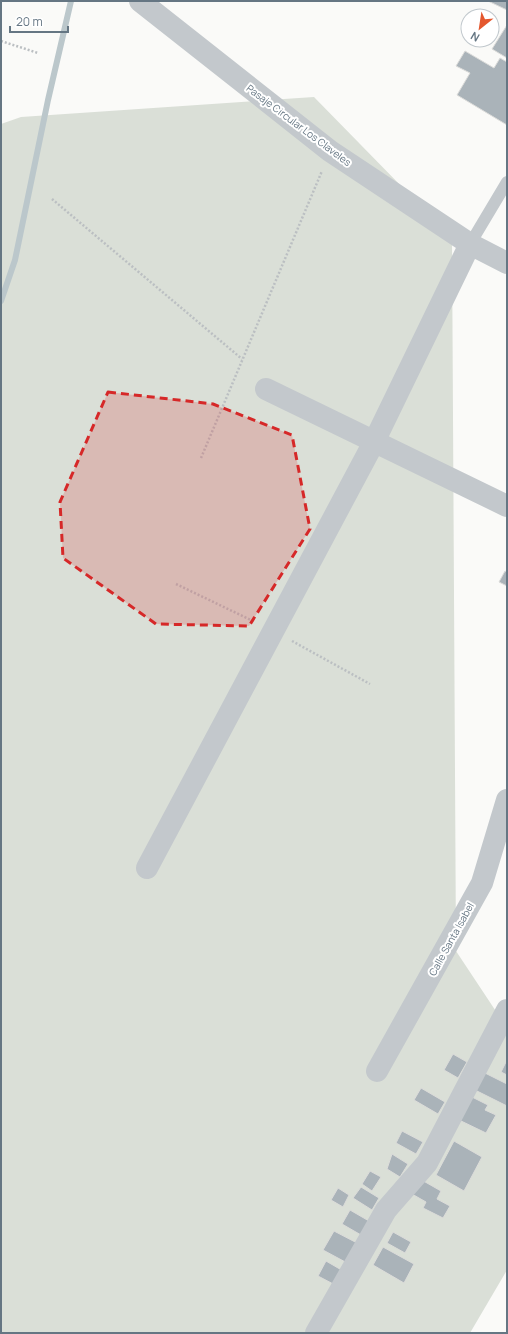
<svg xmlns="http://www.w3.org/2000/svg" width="508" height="1334" viewBox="0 0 508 1334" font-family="Manrope,sans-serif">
  <rect width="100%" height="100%" fill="#fafaf8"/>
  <path fill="#dadfd7" d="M314,97L452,238L456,951L507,1028V1270L470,1333H1V124L21,117Z"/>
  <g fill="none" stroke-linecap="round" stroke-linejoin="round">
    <path stroke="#bbc7cb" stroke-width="6" d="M1,301L15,260L48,100L71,1"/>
  </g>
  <path fill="#aab3b9" stroke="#dcdcda" d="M488,1H507V10Z
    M507,25V58L492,49Z
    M465,51L494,68L500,58L507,62V125L457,95L470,73L456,66Z
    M505,571L507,572V586L499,582Z
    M453,1054L467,1062L458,1078L444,1070Z
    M507,1060V1075L501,1072Z
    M485,1073L507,1084V1106L475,1090Z
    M421,1088L445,1102L438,1114L414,1100Z
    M470,1096L488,1105L485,1110L496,1115L486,1133L459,1120Z
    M402,1131L423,1142L416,1154L396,1143Z
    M454,1141L482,1157L464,1191L436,1175Z
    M392,1154L408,1164L400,1177L387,1169Z
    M370,1171L381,1177L372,1191L362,1184Z
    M420,1179L441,1191L437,1199L450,1206L443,1218L423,1208L426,1202L412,1194Z
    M361,1187L379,1198L372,1210L353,1198Z
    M338,1188L349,1195L343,1207L331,1200Z
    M350,1210L369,1221L361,1235L342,1224Z
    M334,1231L359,1244L349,1264L323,1250Z
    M393,1232L411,1242L405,1253L387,1243Z
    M383,1247L414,1264L404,1283L373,1265Z
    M326,1261L345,1272L337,1286L318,1276Z"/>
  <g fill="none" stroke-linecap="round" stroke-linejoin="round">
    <path stroke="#bbbfc2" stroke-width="2.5" stroke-dasharray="2 2" stroke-linecap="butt" d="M1,41L38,53
      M52,199L242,359
      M201,458L322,171
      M176,584L255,622
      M292,641L370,684"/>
    <path stroke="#c3c8cc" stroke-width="12" d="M470,244L507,182"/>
    <path stroke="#c3c8cc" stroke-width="22" d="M140,1L330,151L470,244L507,263
      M266,389L507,506
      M147,868L374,442L470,244
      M377,1071L482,883L507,800
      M316,1333L386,1210L427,1163L507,1010"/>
  </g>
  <path fill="#d62828" fill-opacity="0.2" stroke="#d62828" stroke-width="3" stroke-dasharray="8 5" stroke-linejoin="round" d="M108,392L213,404L292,435L310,529L249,626L156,624L63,558L60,502Z"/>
  <g text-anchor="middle" stroke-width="4" stroke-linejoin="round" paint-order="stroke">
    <g font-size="10" fill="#657683" stroke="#fff">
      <text transform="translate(299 125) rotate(37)" y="4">Pasaje Circular Los Claveles</text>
      <text transform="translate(451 939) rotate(-61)" y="4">Calle Santa Isabel</text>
    </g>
  </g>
  <rect width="508" height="1334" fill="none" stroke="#657683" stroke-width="4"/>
  <g transform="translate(480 28) rotate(210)"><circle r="19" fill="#ffffff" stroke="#c1c8cd"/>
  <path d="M0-3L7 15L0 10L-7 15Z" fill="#e4572e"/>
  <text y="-6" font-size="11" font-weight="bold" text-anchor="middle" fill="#657683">N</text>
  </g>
  <path d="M10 26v6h58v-6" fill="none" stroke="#657683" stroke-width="2"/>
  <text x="16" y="26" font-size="12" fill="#657683" stroke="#ffffff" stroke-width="3" paint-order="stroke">20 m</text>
</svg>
